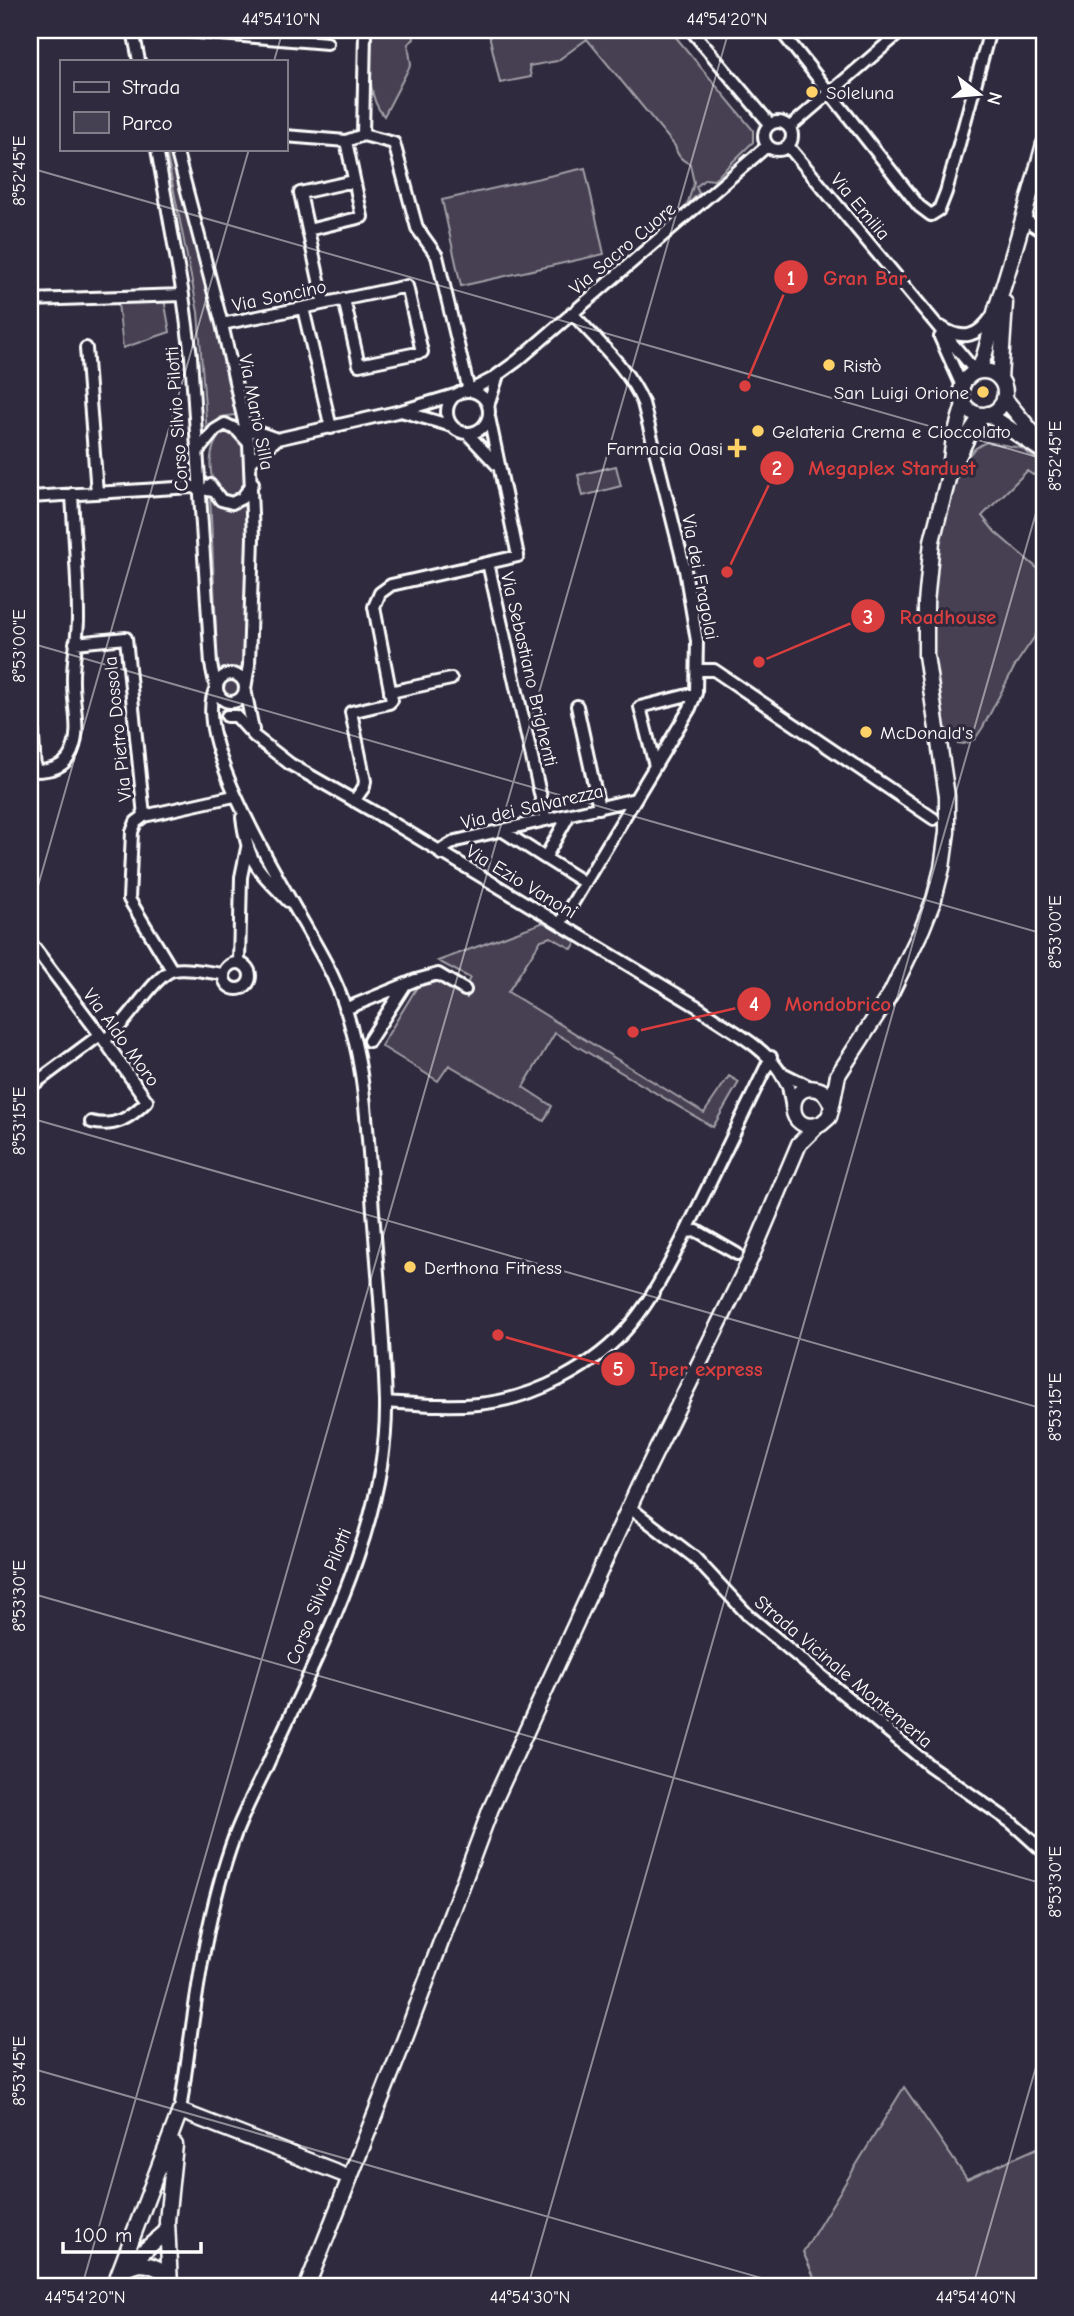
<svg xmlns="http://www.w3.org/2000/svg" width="1074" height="2316" viewBox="0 0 1074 2316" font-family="'Comic Neue',sans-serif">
  <rect width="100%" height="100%" fill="#2f2a3d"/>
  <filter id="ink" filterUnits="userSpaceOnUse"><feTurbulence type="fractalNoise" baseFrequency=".0143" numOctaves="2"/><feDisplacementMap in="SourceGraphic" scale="14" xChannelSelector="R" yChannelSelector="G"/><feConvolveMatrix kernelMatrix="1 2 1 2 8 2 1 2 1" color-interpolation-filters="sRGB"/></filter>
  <g filter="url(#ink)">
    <path fill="#464152" stroke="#a2a0a8" stroke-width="2" d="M372,30H412L414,39L408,44L411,64L384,116C364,94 372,58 372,30Z
      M488,30H670L753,130V142L714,180L705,179L696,187L699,193L687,205L694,183L690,164C681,160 677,155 675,146L587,39L557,61L529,66L531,77L500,83Z
      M172,149L237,411L235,415L221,417L207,434L198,312L167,156Z
      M585,168L604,254L461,286L442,200Z
      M164,299L170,332L123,348L118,303Z
      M225,431C244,434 253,470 246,485C243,491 238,495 234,499C233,498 224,496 223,496C205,483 207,442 225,431Z
      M987,442L1021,448L1044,465V476L1039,471L1033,475L1027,471L982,516L995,532L1044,574V623L1016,664L983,727L975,739L963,744L957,743L944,732C938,700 932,668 931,636C930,589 940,503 963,462C968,454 978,445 987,442Z
      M616,466L621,486L583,496L578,475Z
      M210,494C220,509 237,512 250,499L244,676C235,671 227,668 218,676Z
      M222 689a10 10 0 1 1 20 0a10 10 0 1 1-20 0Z
      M544,922L576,942L572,949L551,937L541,940L508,992L704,1113L729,1076L739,1082L713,1127L555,1033L523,1087L552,1106L544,1121L449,1065L438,1081L381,1046L417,987L434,980L467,998L471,988L466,985L470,978L438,961Z
      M904,2087L967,2179L1044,2145V2286H818L803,2252Z"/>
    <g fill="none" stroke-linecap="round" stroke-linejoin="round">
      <defs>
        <path id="minor" d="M133,30L139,61
          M174,30L327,43
          M365,30L363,135L394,143L417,228L437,256L469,391L492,379L517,361L767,146
          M691,30L770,124
          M780,30L919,206L931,215L939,210L946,192L990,30
          M764 136a14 14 0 1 1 28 0a14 14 0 1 1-28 0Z
          M790,127L903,30
          M285,136L346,141L363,135
          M346,141L362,217L308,230L300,193L354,181
          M788,146L976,372
          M157,149L183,295L191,356L211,664L216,688C185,742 307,921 333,977C367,1049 367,1133 373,1211C378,1275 384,1338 386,1402C388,1527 316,1656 266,1768C255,1790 244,1812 235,1835C202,1924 194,2018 180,2111
          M176,149L222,324L249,444L253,537L249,665L245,689L253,730
          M1024,219L1044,232
          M308,230L324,303
          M30,300L183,295
          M303,308L331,428
          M222,324C284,312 346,299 407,286L422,352L359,365L344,299
          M941,327C964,342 978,336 992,316
          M940,337L962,386
          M86,348L97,493
          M447 412a21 21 0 1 1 42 0a21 21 0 1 1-42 0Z
          M488,406L498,375
          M401,411L452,426
          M246,428L277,439
          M468,434L497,465
          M198,451L215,430L225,424L237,430L248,442
          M251,462L277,439L401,411L458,394
          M210,485L221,500L232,503L242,498L253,483
          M30,497L192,487L213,491
          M488,563L546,820
          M75,643L126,638L144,816L234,796
          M698,670H714L934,819
          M217 688a14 14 0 1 1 28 0a14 14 0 1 1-28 0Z
          M30,684L35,771L30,772
          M390,692L451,679
          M577,706L599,808
          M227,716H236L254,736L290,764L388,820L698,1007C726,1028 761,1043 780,1072
          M655,766L640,707L696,693
          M35,771C48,771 62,768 69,757C83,736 73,706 73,683C72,661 78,640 78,618C78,577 74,536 72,494
          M354,801L364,787L365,781L351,712L389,703L392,700L374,607L380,593L391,585L518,556L489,417
          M144,816L136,822L132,832L129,899L172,970
          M242,817C248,864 257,868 288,901
          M503,831L545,858L569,815
          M441,854L444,848L456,841L635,799
          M545,858L585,883
          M560,924L690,708L696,693L697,641L685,570L643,403C629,369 596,340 572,313
          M30,942L104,1040L147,1101C130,1118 115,1128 91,1122
          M239,963L241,877L247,848
          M224 976a13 13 0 1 1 26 0a13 13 0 1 1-26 0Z
          M345,1009L416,980L438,974L465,990
          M104,1040C128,1025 153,975 174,970C189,967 209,973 224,974
          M369,1041L405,985
          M30,1087L100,1035
          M792,1108L788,1086L780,1072L812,1088
          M686,1232L771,1057
          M386,1402C417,1404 447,1407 478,1404C534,1399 595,1367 631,1324C654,1296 670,1263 686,1232L697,1231L737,1254
          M629,1507L694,1557L748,1615L930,1766L1012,1823L1044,1852"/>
        <path id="major" d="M978,371C988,352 990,330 996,309C1014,255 1029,199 1044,144
          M961 393a22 22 0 1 1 44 0a22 22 0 1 1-44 0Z
          M1000,379L1005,303
          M1004,398L1043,445
          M988,414L1044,452
          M956,461L968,436L982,415
          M831,1104C828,1096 824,1090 816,1089C785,1082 785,1136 821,1124L829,1117L831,1110L838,1075L891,993L922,929L934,899L942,868L947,832V796L926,655V603L932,541L949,475L954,438L964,404
          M180,2111L350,2177
          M123,2269L167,2231
          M126,2269C142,2259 155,2266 169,2275
          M114,2286L180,2111
          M170,2286L167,2221L175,2145
          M307,2286L404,2041L491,1808L639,1486L750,1260L799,1144L817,1126"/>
      </defs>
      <use href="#minor" stroke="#fff" stroke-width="16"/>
      <use href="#major" stroke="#fff" stroke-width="19"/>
      <use href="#minor" stroke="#2f2a3d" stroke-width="10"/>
      <use href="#major" stroke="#2f2a3d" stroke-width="14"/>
    </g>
  </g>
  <path fill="none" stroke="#fff" stroke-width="2" stroke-opacity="0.45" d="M274,61L283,30M30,168L1044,459M30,643L1044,934M30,914L249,149M30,1118L1044,1409M30,1593L1044,1884M30,2068L789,2286M82,2286L729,30M528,2286L1044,485M973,2286L1044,2039"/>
  <g fill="#ffd166" stroke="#2f2a3d" stroke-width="2.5">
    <circle cx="812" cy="92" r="7"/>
    <circle cx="829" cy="365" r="7"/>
    <circle cx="983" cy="392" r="7"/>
    <circle cx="758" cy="431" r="7"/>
    <path d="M733.5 437.5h7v7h7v7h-7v7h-7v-7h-7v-7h7z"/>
    <circle cx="866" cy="732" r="7"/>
    <circle cx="410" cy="1267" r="7"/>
  </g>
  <g text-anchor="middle" stroke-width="6" stroke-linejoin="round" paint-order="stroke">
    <g font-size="19" fill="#fff" stroke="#2f2a3d" text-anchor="start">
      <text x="826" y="99">Soleluna</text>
      <text x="843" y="372">Ristò</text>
      <text x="969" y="399" text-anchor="end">San Luigi Orione</text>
      <text x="772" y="438">Gelateria Crema e Cioccolato</text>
      <text x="723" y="455" text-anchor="end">Farmacia Oasi</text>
      <text x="880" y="739">McDonald's</text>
      <text x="424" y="1274">Derthona Fitness</text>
    </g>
    <g font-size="19" fill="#fff" stroke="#2f2a3d">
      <text transform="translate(861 206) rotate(50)" y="7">Via Emilia</text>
      <text transform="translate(622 248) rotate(-40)" y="7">Via Sacro Cuore</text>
      <text transform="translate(279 295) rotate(-12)" y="7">Via Soncino</text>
      <text transform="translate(257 412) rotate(79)" y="7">Via Mario Silla</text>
      <text transform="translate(176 419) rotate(-94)" y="7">Corso Silvio Pilotti</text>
      <text transform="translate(701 577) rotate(79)" y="7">Via dei Fragolai</text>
      <text transform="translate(530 669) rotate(77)" y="7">Via Sebastiano Brighenti</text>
      <text transform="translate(117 729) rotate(-96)" y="7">Via Pietro Dossola</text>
      <text transform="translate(532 806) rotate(-13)" y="7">Via dei Salvarezza</text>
      <text transform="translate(522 881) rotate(31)" y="7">Via Ezio Vanoni</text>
      <text transform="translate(122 1037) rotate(54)" y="7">Via Aldo Moro</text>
      <text transform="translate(318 1596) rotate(-68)" y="7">Corso Silvio Pilotti</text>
      <text transform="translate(844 1671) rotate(40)" y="7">Strada Vicinale Montemerla</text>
    </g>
  </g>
  <path fill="none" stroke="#da3e3e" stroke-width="2.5" d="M745 386L791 277M727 572L777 468M759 662L868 616M633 1032L754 1004M498 1335L618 1369"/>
  <g fill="#da3e3e" stroke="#2f2a3d" stroke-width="2.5">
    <circle cx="745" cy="386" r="7"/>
    <circle cx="727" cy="572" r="7"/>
    <circle cx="759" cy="662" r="7"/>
    <circle cx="633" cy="1032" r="7"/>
    <circle cx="498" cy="1335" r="7"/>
    <circle cx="791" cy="277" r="18"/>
    <circle cx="777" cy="468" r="18"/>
    <circle cx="868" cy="616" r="18"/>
    <circle cx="754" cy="1004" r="18"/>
    <circle cx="618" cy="1369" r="18"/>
  </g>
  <g font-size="21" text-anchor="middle" font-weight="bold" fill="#fff">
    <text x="791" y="285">1</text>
    <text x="777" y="475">2</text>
    <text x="868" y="624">3</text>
    <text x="754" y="1011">4</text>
    <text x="618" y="1376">5</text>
  </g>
  <g font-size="21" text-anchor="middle" font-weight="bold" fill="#da3e3e" stroke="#2f2a3d" stroke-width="6" stroke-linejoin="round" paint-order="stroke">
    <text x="865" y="285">Gran Bar</text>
    <text x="892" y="475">Megaplex Stardust</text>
    <text x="948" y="624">Roadhouse</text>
    <text x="838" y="1011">Mondobrico</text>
    <text x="706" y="1376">Iper express</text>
  </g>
  <rect width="1074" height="2316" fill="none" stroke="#2f2a3d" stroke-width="77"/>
  <rect x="60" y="60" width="228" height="91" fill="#2f2a3d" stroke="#827f8b" stroke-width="2"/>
  <rect x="74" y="82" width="35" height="10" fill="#2f2a3d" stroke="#827f8b" stroke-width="2"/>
  <text x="122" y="94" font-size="21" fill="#ffffff">Strada</text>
  <rect x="74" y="112" width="35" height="21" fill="#464152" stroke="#827f8b" stroke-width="2"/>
  <text x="122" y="130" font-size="21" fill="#ffffff">Parco</text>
  <g transform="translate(979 94) rotate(106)" stroke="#2f2a3d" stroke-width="5" paint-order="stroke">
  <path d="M0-5L12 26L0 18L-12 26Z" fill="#ffffff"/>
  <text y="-10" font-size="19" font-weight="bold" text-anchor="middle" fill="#ffffff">N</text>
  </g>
  <path d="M63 2242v10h138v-10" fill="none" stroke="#ffffff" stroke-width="3.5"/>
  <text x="74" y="2242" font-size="21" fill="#ffffff" stroke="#2f2a3d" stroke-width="5" paint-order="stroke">100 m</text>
  <rect x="38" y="38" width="998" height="2240" fill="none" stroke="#fff" stroke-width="2.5"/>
  <g font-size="18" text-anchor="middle" fill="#fff">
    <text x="281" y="25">44°54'10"N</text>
    <text x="727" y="25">44°54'20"N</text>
    <text transform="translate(19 171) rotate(-90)" y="6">8°52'45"E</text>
    <text transform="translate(1055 456) rotate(-90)" y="6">8°52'45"E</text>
    <text transform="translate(19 646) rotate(-90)" y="6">8°53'00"E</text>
    <text transform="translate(1055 932) rotate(-90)" y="6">8°53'00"E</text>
    <text transform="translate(19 1121) rotate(-90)" y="6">8°53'15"E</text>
    <text transform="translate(1055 1407) rotate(-90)" y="6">8°53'15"E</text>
    <text transform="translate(19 1596) rotate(-90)" y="6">8°53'30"E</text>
    <text transform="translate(1055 1882) rotate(-90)" y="6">8°53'30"E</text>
    <text transform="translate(19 2071) rotate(-90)" y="6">8°53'45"E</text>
    <text x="85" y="2303">44°54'20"N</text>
    <text x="530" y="2303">44°54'30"N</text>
    <text x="976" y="2303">44°54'40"N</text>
  </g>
</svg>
